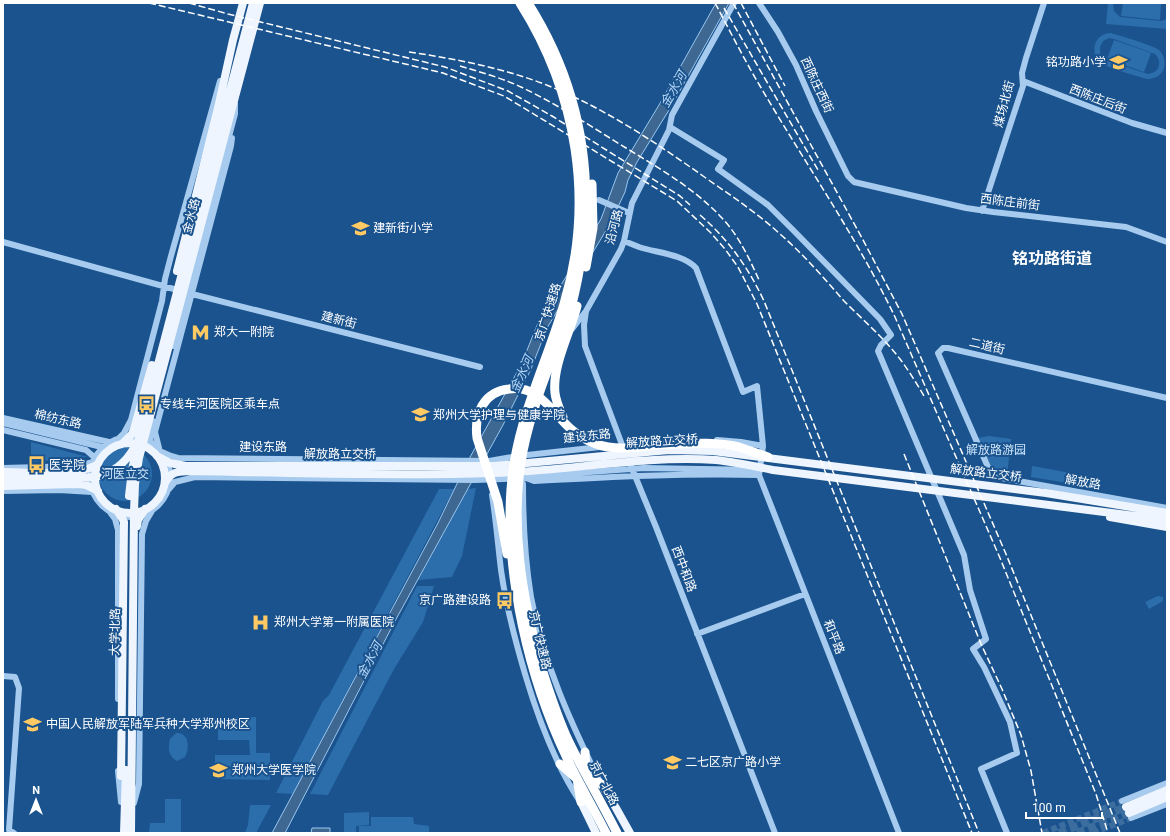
<svg xmlns="http://www.w3.org/2000/svg" width="1170" height="836" viewBox="0 0 1170 836" font-family="Roboto,'Noto Sans SC',sans-serif">
  <rect width="100%" height="100%" fill="#1a538e"/>
  <path fill="#2c6eac" fill-rule="evenodd" d="M1108,3H1113L1114,11L1120,17L1161,21L1167,19V29L1106,24Z
    M1123,3H1161L1160,20L1121,16Z
    M1111,33C1121,36 1152,45 1159,50C1165,55 1166,64 1163,71C1159,77 1153,79 1147,79C1137,76 1107,68 1100,62C1094,58 1093,48 1096,42C1099,36 1105,33 1111,33ZM1109,38L1114,39L1155,54C1163,62 1159,73 1148,74L1105,60L1100,53V47L1103,41Z
    M1114,40L1151,53L1144,72L1107,59Z
    M989,436L1011,439L1007,476L994,473L978,438Z
    M31,442L88,457L31,462Z
    M98 474a27 27 0 1 1 54 0a27 27 0 1 1-54 0Z
    M1032,466L1076,474L1074,484L1031,477Z
    M476,488L462,556L452,577L418,580L468,489Z
    M439,489H454L293,794L276,793L323,701L329,695Z
    M417,586H434L423,622L394,669L328,795L310,794Z
    M1158,596L1163,597V601L1149,609L1145,602Z
    M218,717H256V753H270V780L215,779V755H250L249,740H218Z
    M176,733C189,732 190,748 185,757L177,761C168,756 168,748 170,739Z
    M165,799H181V833H149L150,823H165Z
    M250,805H271L256,833H245L248,825Z
    M369,812V825L356,826V833H344V813Z
    M371,817H413L414,824L429,826V833H359V826H371Z"/>
  <path fill="#3e6892" stroke="#99c7f0" d="M716,3H729L669,110L637,162L628,180L625,192L610,224L547,328L531,369L503,425L395,621L285,833H272L438,523L469,459L521,365L538,323L601,219L618,173L659,105Z
    M312,828H330V833H311Z"/>
  <g fill="none" stroke-linecap="round" stroke-linejoin="round">
    <path stroke="#3c6d9f" stroke-width="6" stroke-dasharray="6 3" stroke-linecap="butt" d="M1043,833L1122,801
      M1093,833L1131,818"/>
    <path stroke="#3c6d9f" stroke-width="8" stroke-dasharray="8 4" stroke-linecap="butt" d="M1059,833L1126,807
      M1077,833L1129,813"/>
    <path stroke="#a6cbee" stroke-width="6" d="M759,3L778,32L796,65L816,111L848,176L854,182L966,208L993,212L1126,227L1167,242
      M1023,81L1132,123L1167,133
      M670,127L724,160L718,169L768,205L794,231L880,319L891,335L881,345L878,351L964,555L970,590L986,639L973,649L984,667L1010,722L1017,753L981,769L1007,833
      M599,200L629,213
      M982,211L1023,86L1022,73L1026,58L1044,3
      M624,241C629,243 634,245 639,247C657,253 683,254 696,268L743,392L757,386L763,446L759,475L899,833
      M3,242L192,294L480,367
      M586,311L584,325L585,346L624,450
      M572,329L586,311L621,249L624,241L632,203L669,130L672,115L734,3
      M173,346L235,114V104
      M1167,398L948,348H943L938,353L991,474L996,477L1167,508
      M3,418L109,442
      M153,421L150,439L154,452
      M3,423L110,449
      M3,430L86,450L94,457
      M90 477a40 40 0 1 1 80 0a40 40 0 1 1-80 0Z
      M119,438L124,433L131,420L162,301L165,279L171,256L220,81
      M717,440L741,442L763,446
      M159,448L155,432L231,146L232,138
      M162,452L171,456L178,458L489,461L518,456L600,447
      M631,466L656,527L775,833
      M3,468L79,466L92,462
      M526,478L534,481C609,477 684,473 759,475
      M523,484C523,522 525,560 531,597C543,662 571,723 600,782
      M169,489L175,482L195,477L475,480L526,478L535,476L644,468L759,470
      M3,491L59,490L92,492
      M492,495C496,520 498,545 501,570C506,606 515,640 525,674C538,718 554,762 579,800
      M109,511L115,519L118,530V699
      M697,634L805,594
      M3,676L15,677L19,688L9,830L14,833
      M118,771L121,802
      M1122,801L1167,783
      M134,803L139,784L142,534L146,521L152,511
      M1131,818L1167,804"/>
    <path stroke="#eef5ff" stroke-width="8" d="M177,271L218,108L233,40L243,3
      M95 478a35 35 0 1 1 70 0a35 35 0 1 1-70 0Z
      M122,444L132,434L134,429L152,365
      M157,456L170,463L186,466H495L669,450L713,451L1046,493L1167,513
      M3,472C28,472 79,477 98,464
      M3,480L96,477C113,472 125,464 134,448
      M165,483C172,470 179,472 192,471C293,473 394,476 495,473C569,471 642,455 716,460C735,462 754,466 773,470L1167,520
      M3,486L74,484L86,485L98,491
      M129,496L132,470L140,433L253,3
      M116,509L122,518L124,522L121,776
      M1110,517L1167,527
      M137,526L138,520L145,509
      M601,784L616,808L630,833
      M581,802L596,833
      M1126,807L1167,790
      M1129,813L1167,797
      M124,833L126,770
      M131,833L134,512L135,484L139,458L260,3"/>
    <path stroke="#fff" stroke-width="9" d="M520,3C577,93 595,201 564,304C545,368 516,421 511,489C505,575 529,678 566,756C578,782 593,807 606,833
      M528,3C588,98 599,201 571,308C554,355 533,402 523,451C509,523 522,599 542,669C550,694 558,719 569,742C584,773 602,803 617,833
      M586,267L593,228L592,184
      M563,417C560,410 556,402 555,393C552,366 570,333 577,306
      M507,554L498,502L477,438C474,414 483,392 509,389C539,384 553,414 572,430C579,436 588,441 596,444C621,453 650,444 675,444C696,443 718,442 739,447C748,450 758,454 768,457
      M585,752L586,774L601,784
      M560,764L577,779L581,802"/>
    <path stroke="#fff" stroke-width="1.5" stroke-dasharray="7 3" stroke-linecap="butt" d="M149,3L443,73L504,96L677,201L711,233L725,249L738,267L757,304L972,833
      M189,3L228,14L445,67L508,91L552,116L680,196L690,205
      M715,3C730,31 744,59 760,86C805,163 856,236 895,317L1000,558L1096,794L1108,833
      M733,3L862,238L902,314L1006,554L1120,833
      M741,3L785,86
      M724,8L818,170
      M409,52C456,59 504,68 549,86C604,108 655,142 703,176C730,195 756,212 780,234C803,254 824,278 844,301C863,320 884,338 900,359C909,371 917,384 924,396
      M460,66C480,72 502,78 521,87C557,104 592,127 626,148C659,168 695,189 722,218C739,236 749,258 759,280
      M700,215C728,239 748,267 764,301L979,833
      M904,454L981,644L1002,689L1021,735L1031,771L1042,833"/>
  </g>
  <defs>
    <symbol id="school-bare" viewBox="-9 -9 18 18"><path d="M0-5L7-2L0 1L-7-2ZM-4 1L0 2.5L4 1V4Q0 6-4 4Z" fill="#ffc964" stroke="#1a538e" stroke-width="2.5" paint-order="stroke"/></symbol>
    <symbol id="metro-bare" viewBox="-9 -9 18 18"><path d="M-5.5 5V-5H-3L0 0L3-5H5.5V5H3V-.5L0 4L-3-.5V5Z" fill="#ffc964" stroke="#1a538e" stroke-width="2.5" paint-order="stroke"/></symbol>
    <symbol id="bus-bare" viewBox="-9 -9 18 18"><path d="M-5-6H5V4H4V6H2V4H-2V6H-4V4H-5ZM-3.5-4V0h7V-4ZM-3.5 1.2v1.5H-2V1.2ZM2 1.2v1.5H3.5V1.2Z" fill="#ffc964" stroke="#1a538e" stroke-width="2.5" paint-order="stroke"/></symbol>
    <symbol id="university-bare" viewBox="-9 -9 18 18"><path d="M0-5L7-2L0 1L-7-2ZM-4 1L0 2.5L4 1V4Q0 6-4 4Z" fill="#ffc964" stroke="#1a538e" stroke-width="2.5" paint-order="stroke"/></symbol>
    <symbol id="hospital-bare" viewBox="-9 -9 18 18"><path d="M-5-5h3v3.5h4V-5h3V5h-3V1.5h-4V5h-3Z" fill="#ffc964" stroke="#1a538e" stroke-width="2.5" paint-order="stroke"/></symbol>
  </defs>
  <g fill-rule="evenodd">
    <use href="#school-bare" x="1106" y="50" width="25" height="25"/>
    <use href="#school-bare" x="348" y="216" width="25" height="25"/>
    <use href="#metro-bare" x="188" y="320" width="25" height="25"/>
    <use href="#bus-bare" x="134" y="392" width="25" height="25"/>
    <use href="#university-bare" x="408" y="402" width="25" height="25"/>
    <use href="#bus-bare" x="24" y="452" width="25" height="25"/>
    <use href="#bus-bare" x="492" y="588" width="25" height="25"/>
    <use href="#hospital-bare" x="248" y="610" width="25" height="25"/>
    <use href="#university-bare" x="20" y="712" width="25" height="25"/>
    <use href="#school-bare" x="660" y="750" width="25" height="25"/>
    <use href="#university-bare" x="206" y="758" width="25" height="25"/>
  </g>
  <g text-anchor="middle" stroke-width="4" stroke-linejoin="round" paint-order="stroke">
    <g font-size="12" fill="#fff" stroke="#1a538e" text-anchor="start">
      <text x="1106" y="66" text-anchor="end">铭功路小学</text>
      <text x="373" y="232">建新街小学</text>
      <text x="214" y="336">郑大一附院</text>
      <text x="160" y="408">专线车河医院区乘车点</text>
      <text x="433" y="419">郑州大学护理与健康学院</text>
      <text x="49" y="469">医学院</text>
      <text x="491" y="604" text-anchor="end">京广路建设路</text>
      <text x="274" y="626">郑州大学第一附属医院</text>
      <text x="46" y="728">中国人民解放军陆军兵种大学郑州校区</text>
      <text x="685" y="766">二七区京广路小学</text>
      <text x="232" y="774">郑州大学医学院</text>
    </g>
    <g font-size="12" fill="#fff" stroke="#1a538e">
      <text transform="translate(817 85) rotate(65)" y="4">西陈庄西街</text>
      <text transform="translate(1098 99) rotate(21)" y="4">西陈庄后街</text>
      <text transform="translate(1004 104) rotate(-75)" y="4">煤场北街</text>
      <text transform="translate(1010 202) rotate(7)" y="4">西陈庄前街</text>
      <text transform="translate(191 216) rotate(-75)" y="4">金水路</text>
      <text transform="translate(614 227) rotate(-75)" y="4">沿河路</text>
      <text transform="translate(548 312) rotate(-72)" y="4">京广快速路</text>
      <text transform="translate(339 320) rotate(14)" y="4">建新街</text>
      <text transform="translate(987 346) rotate(13)" y="4">二道街</text>
      <text transform="translate(58 419) rotate(13)" y="4">棉纺东路</text>
      <text transform="translate(587 436) rotate(-6)" y="4">建设东路</text>
      <text transform="translate(662 441) rotate(-3)" y="4">解放路立交桥</text>
      <text x="263" y="451">建设东路</text>
      <text x="340" y="458">解放路立交桥</text>
      <text transform="translate(986 473) rotate(7)" y="4">解放路立交桥</text>
      <text transform="translate(1083 482) rotate(10)" y="4">解放路</text>
      <text transform="translate(684 569) rotate(69)" y="4">西中和路</text>
      <text transform="translate(115 632) rotate(-89)" y="4">大学北路</text>
      <text transform="translate(834 637) rotate(68)" y="4">和平路</text>
      <text transform="translate(540 640) rotate(77)" y="4">京广快速路</text>
      <text transform="translate(604 783) rotate(62)" y="4">京广北路</text>
    </g>
    <g font-size="12" fill="#cce4fa" stroke="#1a538e">
      <text x="996" y="454">解放路游园</text>
      <text x="125" y="478">河医立交</text>
    </g>
    <g font-size="13" font-style="italic" fill="#b2d5f5" stroke="#1a538e">
      <text transform="translate(673 89) rotate(-60)" y="5">金水河</text>
      <text transform="translate(521 374) rotate(-66)" y="5">金水河</text>
      <text transform="translate(369 660) rotate(-62)" y="5">金水河</text>
    </g>
    <g font-size="16" font-weight="bold" fill="#fff" stroke="#1a538e">
      <text x="1052" y="264">铭功路街道</text>
    </g>
  </g>
  <rect width="1170" height="836" fill="none" stroke="#ffffff" stroke-width="8"/>
  <g transform="translate(36 800)" stroke="#1a538e" stroke-width="3" paint-order="stroke">
  <path d="M0-3L7 15L0 10L-7 15Z" fill="#ffffff"/>
  <text y="-6" font-size="11" font-weight="bold" text-anchor="middle" fill="#ffffff">N</text>
  </g>
  <path d="M1026 812v6h76v-6" fill="none" stroke="#ffffff" stroke-width="2"/>
  <text x="1032" y="812" font-size="12" fill="#ffffff" stroke="#1a538e" stroke-width="3" paint-order="stroke">100 m</text>
</svg>
